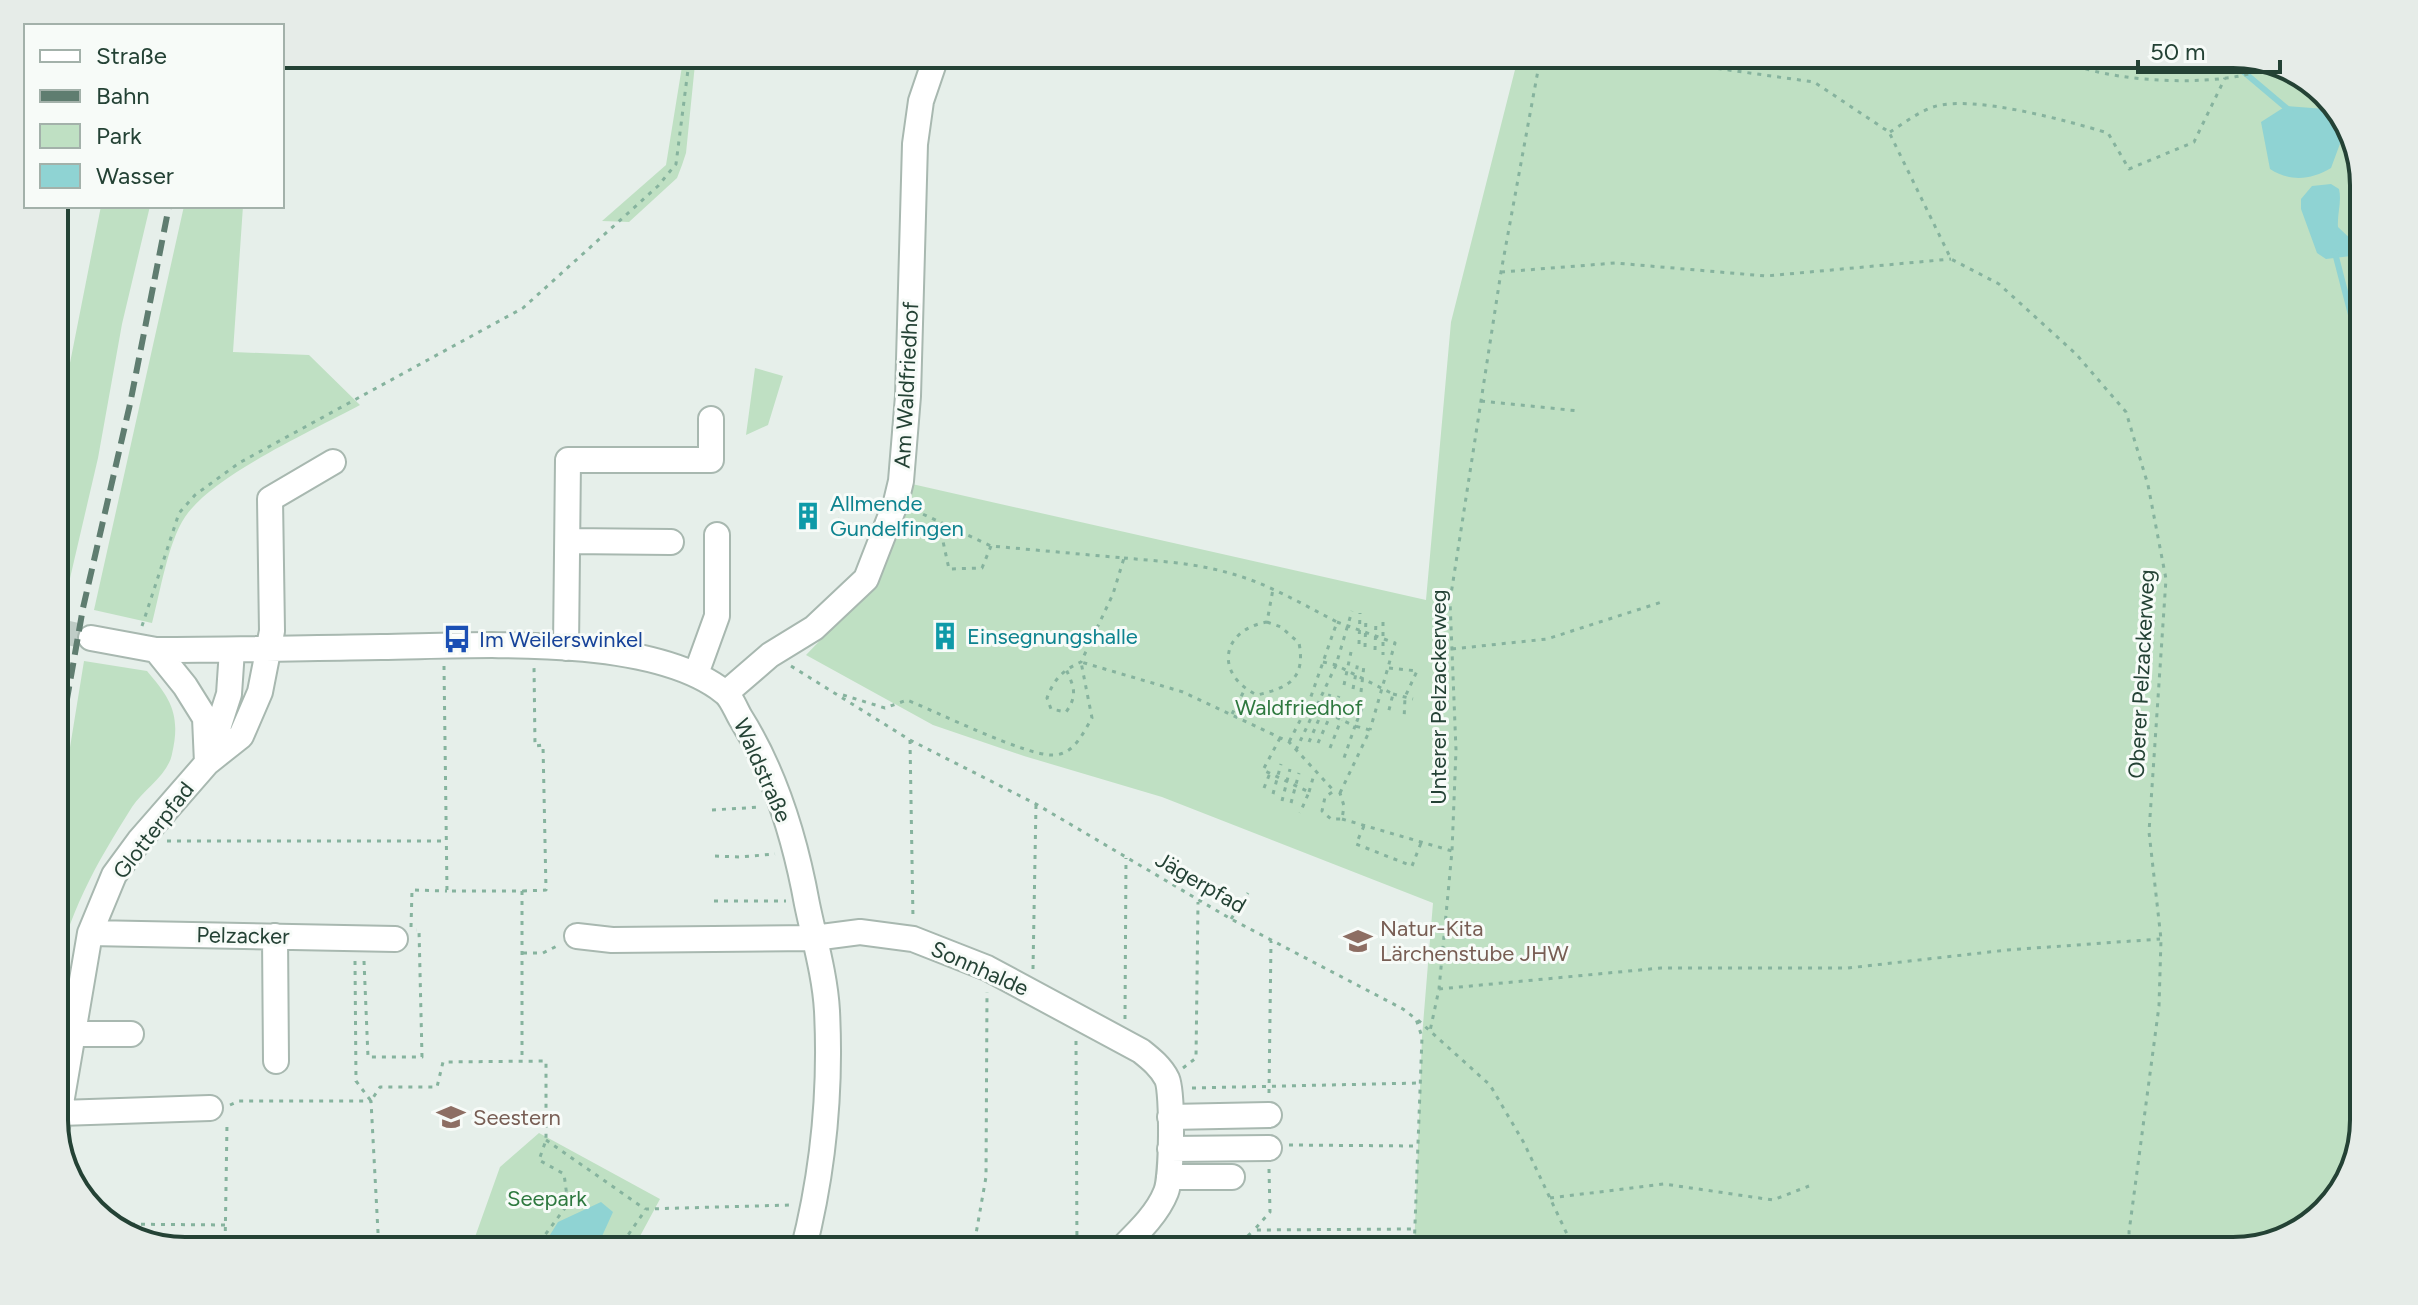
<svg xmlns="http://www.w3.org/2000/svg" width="2418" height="1305" viewBox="0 0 2418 1305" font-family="Figtree,sans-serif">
  <rect width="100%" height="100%" fill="#e6efea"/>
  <path fill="#bfe0c3" d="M684,54H696L686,153L682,165L677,178L629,222L602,221L666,165Z
    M1519,54H2233L2291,68L2342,113L2364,177V1120L2350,1178L2305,1229L2234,1251H1414L1422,1037L1433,903L1162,797L1024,756L933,725L806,655L880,578L912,484L1426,600L1451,322Z
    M101,206H150L122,324L98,458L64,604L54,602V444Z
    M184,206H243L233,352L309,355L360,405C314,430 213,475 185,517C168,542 160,593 152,623L94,610Z
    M755,368L783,376L768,425L746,435Z
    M84,661L147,671C171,699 181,715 172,754C168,775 144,789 132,807C96,864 66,916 54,984V846Z
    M539,1133L660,1199L632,1251H470L500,1167Z"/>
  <path fill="#8fd3d3" d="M2286,106L2325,109L2341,141L2331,168C2311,180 2290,182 2270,169L2261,122Z
    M2331,184L2339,189C2342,202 2337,214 2338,227L2355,243L2351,256L2326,259L2317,253L2301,209V199L2312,186Z
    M601,1202L613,1212L598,1245L592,1251H540L558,1222Z"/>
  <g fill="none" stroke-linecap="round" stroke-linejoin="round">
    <path stroke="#8fd3d3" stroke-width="6" d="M2217,54L2239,68L2290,111
      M2335,253L2364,365
      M2361,1135L2364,1040"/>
    <path stroke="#bfccc6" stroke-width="24" stroke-dasharray="24 12" stroke-linecap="butt" d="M55,630L91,638"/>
    <defs>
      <path id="minor" d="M568,541L671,542
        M54,630H55
        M91,638L156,650C231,650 306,648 381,647C473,646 650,633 724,692C731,697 735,708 740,717C776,774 795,838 807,904C814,938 825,975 827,1011C831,1091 823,1173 803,1251
        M566,648L568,460H711V419
        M156,650L185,686L205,718L207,763
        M696,674L717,616V535
        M726,693L770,655L814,628L866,579L896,502L901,481L908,396L915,144L921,101L937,54
        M211,750L229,694L232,650
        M90,933L395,939
        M275,936L276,1061
        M577,936L612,940L814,938L860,932L913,939L987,968L1141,1051C1151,1059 1161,1067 1167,1079C1173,1093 1172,1177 1166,1192C1157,1215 1136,1234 1119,1251
        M72,1034H131
        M60,1113L210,1108
        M1170,1117L1269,1115
        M56,1133L90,933L114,875L139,841L207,763L241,736L260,692L272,631L270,499L333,462
        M1170,1149L1269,1148
        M1169,1177H1232"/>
    </defs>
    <use href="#minor" stroke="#a8b8b0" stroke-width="28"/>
    <path stroke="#86b39e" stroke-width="3" stroke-dasharray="4 6" stroke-linecap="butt" d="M1541,54L1501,272L1450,601L1456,750L1452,851L1439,989L1430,1031L1490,1085L1524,1143L1575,1251
      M2060,54C2065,58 2069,63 2075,65C2119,83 2233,89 2275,64
      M1538,66L1686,64L1814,82L1889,132L1951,259L1999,284L2076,354L2126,412L2148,485L2166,579L2149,832L2161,939L2159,1006L2129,1232L2130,1251
      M1890,132C1903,124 1918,112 1933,107C1972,94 2068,121 2108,133L2129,169L2194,142L2225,78
      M1501,272L1615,263L1766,276L1951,259
      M1481,401L1579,411
      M914,510L991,546L1124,558L1113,594L1081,662C1063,670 1054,679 1047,698L1051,709L1066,712C1078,695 1074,687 1066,669
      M838,519L861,530
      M939,523L949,569L982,568L991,546
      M1124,558C1158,561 1195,563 1229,573C1267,583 1302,604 1337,622L1308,705L1289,742
      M1267,622L1281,627L1299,643C1306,679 1288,688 1257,695C1214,674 1221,630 1267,622L1273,589
      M1337,622L1395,643L1370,730
      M1383,622V655
      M142,626L179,513L195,495L239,463L523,308L658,186L676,164L690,54
      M1359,644L1360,613
      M1365,647L1366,617
      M1452,649L1547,639L1665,601
      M1375,650L1376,620
      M1323,662L1336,665L1393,694L1388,714
      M444,666L447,891H522V1060
      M791,666L910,740L1036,804L1231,919L1403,1009L1416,1019L1422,1037L1414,1251
      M1389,668L1417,671L1405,697L1404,720
      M1344,685L1351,652
      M1353,689L1358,662
      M1361,692L1364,665
      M1393,694L1413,699
      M843,695L885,708L907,700C937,712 1026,756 1053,755C1074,755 1083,733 1092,718L1081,662L1183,692L1289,742L1334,791L1325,797L1322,811L1331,819H1342L1344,806L1340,793L1334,791
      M1309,705L1355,726L1344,758
      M1232,714L1245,689
      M1280,738L1263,770L1309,792L1300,813
      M910,740L913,919
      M1309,742L1330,694
      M1318,743L1339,696
      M1330,748L1341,720
      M1296,750L1336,665L1352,611
      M1264,788L1270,773
      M1309,792L1313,778
      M1340,793L1370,730L1355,726L1363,706
      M1273,794L1281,764
      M1282,801L1290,769
      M1291,803L1299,773
      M712,810L760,807
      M1342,819L1452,851
      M1364,826L1356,844L1412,866L1421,843
      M167,841H445
      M715,856L740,857L775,854
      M523,891L546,890L543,745L535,746L534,666
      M714,901H786
      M1231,919L1248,893
      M411,927L412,890L447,891
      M523,953H543L557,946
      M355,961L356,1081L371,1101L380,1087H437L443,1062L546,1061V1140L539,1160L564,1174L568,1204L533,1251
      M364,961L368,1057H422L419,930H416
      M1033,969L1036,804
      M1439,989L1661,968H1848L2007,950L2160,939
      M1125,1019L1126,858
      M1418,1020L1430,1031
      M1076,1041L1077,1251
      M1183,1068L1196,1058L1198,902
      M1192,1088L1420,1083
      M1269,1093L1271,941
      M230,1105L239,1101H371L379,1251
      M546,1140L645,1209
      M1289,1145L1418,1146
      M1269,1169L1270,1212L1254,1230L1415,1229
      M1550,1198L1664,1184L1773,1200L1809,1186
      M111,1224L226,1225
      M225,1251L227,1123
      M617,1251L646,1209L791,1205
      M973,1251L986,1177L987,992
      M1236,1251V1247L1254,1230"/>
    <use href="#minor" stroke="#fff" stroke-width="24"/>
    <path stroke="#5f7d70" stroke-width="6" stroke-dasharray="16 8" stroke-linecap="butt" d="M54,773L83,608L130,404L169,206"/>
  </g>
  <defs>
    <symbol id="building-bare" viewBox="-9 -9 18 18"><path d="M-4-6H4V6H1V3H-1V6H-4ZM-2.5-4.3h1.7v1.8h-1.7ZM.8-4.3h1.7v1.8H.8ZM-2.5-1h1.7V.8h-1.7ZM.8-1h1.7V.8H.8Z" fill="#0f9aa8" stroke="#f7fbf8" stroke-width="2.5" paint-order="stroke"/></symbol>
    <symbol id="bus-bare" viewBox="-9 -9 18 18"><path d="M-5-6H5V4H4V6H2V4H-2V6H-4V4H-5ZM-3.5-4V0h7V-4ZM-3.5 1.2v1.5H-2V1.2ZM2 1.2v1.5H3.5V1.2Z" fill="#1a4fb4" stroke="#f7fbf8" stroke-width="2.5" paint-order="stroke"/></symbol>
    <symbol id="school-bare" viewBox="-9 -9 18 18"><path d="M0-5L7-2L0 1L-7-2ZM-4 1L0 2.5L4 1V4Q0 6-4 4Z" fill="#8d6e63" stroke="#f7fbf8" stroke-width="2.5" paint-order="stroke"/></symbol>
  </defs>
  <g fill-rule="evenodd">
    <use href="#building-bare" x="788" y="496" width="40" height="40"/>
    <use href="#building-bare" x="925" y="616" width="40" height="40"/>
    <use href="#bus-bare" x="437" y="619" width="40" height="40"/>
    <use href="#school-bare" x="1338" y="921" width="40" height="40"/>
    <use href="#school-bare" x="431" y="1097" width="40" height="40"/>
  </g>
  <g text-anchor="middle" stroke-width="6" stroke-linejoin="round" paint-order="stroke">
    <g font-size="22" fill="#244235" stroke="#f7fbf8">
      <text transform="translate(906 385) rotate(-87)" y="8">Am Waldfriedhof</text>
      <text transform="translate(2141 674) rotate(-87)" y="8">Oberer Pelzackerweg</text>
      <text transform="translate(1438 697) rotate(-90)" y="8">Unterer Pelzackerweg</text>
      <text transform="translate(763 770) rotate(66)" y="8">Waldstraße</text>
      <text transform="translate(153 830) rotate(-52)" y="8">Glotterpfad</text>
      <text transform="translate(1201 882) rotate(30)" y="8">Jägerpfad</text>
      <text transform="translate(243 935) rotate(1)" y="8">Pelzacker</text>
      <text transform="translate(980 968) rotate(24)" y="8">Sonnhalde</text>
    </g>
    <g font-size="22" fill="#0d838f" stroke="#f7fbf8" text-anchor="start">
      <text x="830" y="511">Allmende<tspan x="830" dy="25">Gundelfingen</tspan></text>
      <text x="967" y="644">Einsegnungshalle</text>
    </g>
    <g font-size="22" fill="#164399" stroke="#f7fbf8" text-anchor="start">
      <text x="479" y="647">Im Weilerswinkel</text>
    </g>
    <g font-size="22" fill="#2e793f" stroke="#f7fbf8">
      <text x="1299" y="715">Waldfriedhof</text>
      <text x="547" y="1206">Seepark</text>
    </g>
    <g font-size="22" fill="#785e54" stroke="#f7fbf8" text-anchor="start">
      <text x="1380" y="936">Natur-Kita<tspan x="1380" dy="25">Lärchenstube JHW</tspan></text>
      <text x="473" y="1125">Seestern</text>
    </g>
  </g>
  <path d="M0 0H2418V1305H0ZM185 68H2233A117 117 0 0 1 2350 185V1120A117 117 0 0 1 2233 1237H185A117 117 0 0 1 68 1120V185A117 117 0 0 1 185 68Z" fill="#e6ece8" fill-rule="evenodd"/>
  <path fill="none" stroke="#244235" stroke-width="4" d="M185 68H2233A117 117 0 0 1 2350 185V1120A117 117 0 0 1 2233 1237H185A117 117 0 0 1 68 1120V185A117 117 0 0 1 185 68Z"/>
  <rect x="24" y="24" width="260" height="184" fill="#f7fbf8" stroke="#a3b1aa" stroke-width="2"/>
  <rect x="40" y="50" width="40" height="12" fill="#ffffff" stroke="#a3b1aa" stroke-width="2"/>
  <text x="96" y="64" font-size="24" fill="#244235">Straße</text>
  <rect x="40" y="90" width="40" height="12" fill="#5f7d70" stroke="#a3b1aa" stroke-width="2"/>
  <text x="96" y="104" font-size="24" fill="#244235">Bahn</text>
  <rect x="40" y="124" width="40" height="24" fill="#bfe0c3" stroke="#a3b1aa" stroke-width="2"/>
  <text x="96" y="144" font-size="24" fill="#244235">Park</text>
  <rect x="40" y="164" width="40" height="24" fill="#8fd3d3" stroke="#a3b1aa" stroke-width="2"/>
  <text x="96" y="184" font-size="24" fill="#244235">Wasser</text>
  <path d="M2138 60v12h142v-12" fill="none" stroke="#244235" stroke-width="4"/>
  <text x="2150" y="60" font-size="24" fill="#244235" stroke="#f7fbf8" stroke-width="6" paint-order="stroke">50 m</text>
</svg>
